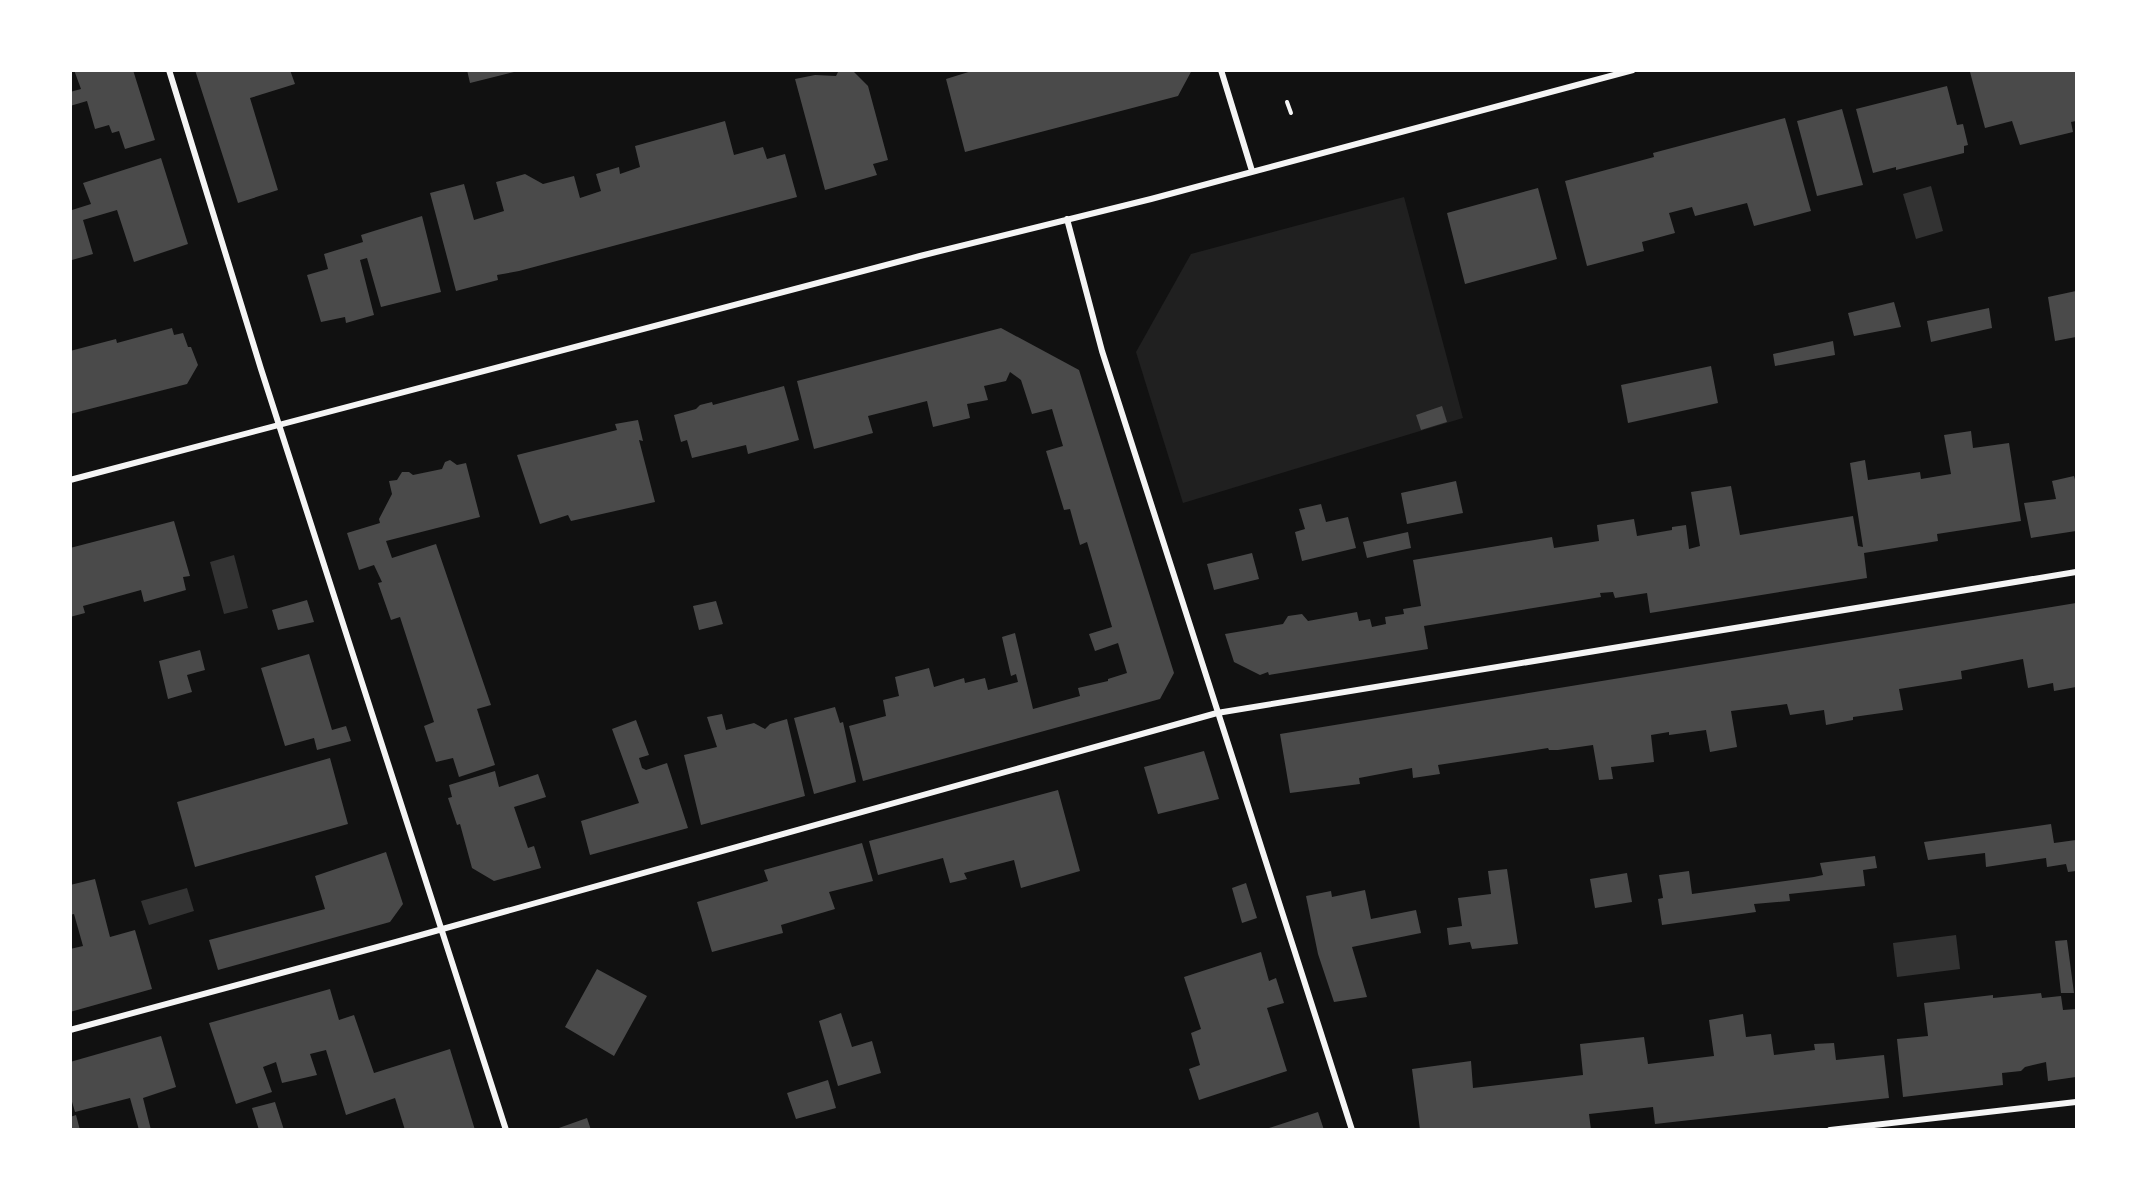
<svg xmlns="http://www.w3.org/2000/svg" width="2147" height="1200" viewBox="0 0 2147 1200" font-family="Lato,sans-serif">
  <rect width="100%" height="100%" fill="#111"/>
  <path fill="#202020" d="M1404,197L1463,418L1183,503L1136,352L1191,254Z"/>
  <path fill="#333" d="M1931,186L1943,231L1916,239L1903,194Z
    M234,555L248,608L224,614L210,562Z
    M187,888L194,911L149,925L141,901Z
    M1956,935L1960,969L1897,977L1893,943Z"/>
  <path fill="#4a4a4a" d="M74,70H133L155,140L125,149L119,131L112,133L109,125L95,129L87,101L70,106V92L81,89Z
    M195,70H290L295,84L250,98L278,190L238,203Z
    M467,70H518V71L470,83Z
    M839,70H852L868,86L888,160L873,164L877,175L825,190L795,79L815,75L836,76Z
    M975,70H1192L1178,96L965,152L946,79Z
    M1976,70H2076V121L2071,122L2073,132L2020,145L2012,121L1985,128L1970,72Z
    M1947,86L1957,125L1963,124L1968,145L1964,146V153L1896,170V167L1873,173L1856,109Z
    M1842,109L1863,185L1817,196L1797,121Z
    M1785,118L1811,211L1754,226L1747,203L1695,216L1692,207L1669,213L1675,233L1642,242L1644,251L1587,266L1565,181L1654,157L1653,153Z
    M725,121L734,155L763,147L767,159L785,154L797,197L519,271L497,275L498,280L456,291L430,193L464,184L474,220L504,211L496,182L525,174L543,184L574,176L580,198L601,191L596,174L619,167L620,174L640,167L635,146Z
    M161,158L188,244L134,262L117,210L83,220L93,254L72,260L70,206L72,210L91,204L83,183Z
    M1538,188L1557,259L1465,284L1447,213Z
    M422,216L441,292L381,307L367,258L360,260L374,315L346,323L345,317L321,322L307,275L328,269L324,254L363,242L361,235Z
    M2076,291V337L2055,341L2048,297Z
    M1894,302L1901,327L1854,336L1848,313Z
    M1989,308L1992,328L1931,342L1927,321Z
    M172,328L174,335L183,333L188,347H191L198,365L187,384L70,414V351L116,339L117,343Z
    M1001,328L1079,370L1174,673L1160,699L863,781L849,726L886,716L883,700L899,696L895,677L929,668L934,687L964,678L965,683L985,678L988,690L1018,682L1016,674L1011,676L1002,637L1015,633L1033,709L1080,696L1078,688L1108,681V679L1127,673L1118,643L1095,651L1089,634L1112,627L1087,542L1080,545L1070,509L1064,510L1046,451L1063,446L1052,409L1032,414L1021,380L1010,372L1006,381L984,386L988,400L967,404L970,418L933,427L927,401L868,416L873,433L814,449L797,381Z
    M1833,341L1835,355L1775,366L1773,354Z
    M1711,366L1718,403L1628,423L1621,385Z
    M784,386L799,440L748,454L746,445L692,458L687,440L681,442L674,415L696,409L700,405L712,402L713,405Z
    M1442,406L1447,422L1421,430L1416,415Z
    M638,420L643,441L639,440L655,502L571,521L568,515L540,524L517,455L617,430L615,424Z
    M1971,431L1973,448L2009,443L2021,521L1937,534L1938,541L1864,553L1867,578L1650,613L1647,593L1615,598L1613,592L1600,593L1601,597L1424,626L1428,649L1269,675L1268,672L1260,675L1234,662L1225,634L1283,624L1288,616L1302,614L1308,621L1357,612L1359,621L1370,619L1372,627L1386,624L1385,617L1404,614L1403,609L1421,606L1413,560L1552,537L1554,548L1599,541L1597,525L1634,519L1637,536L1672,530V527L1686,525L1689,549L1700,546L1691,492L1731,486L1740,535L1853,516L1858,546L1863,547L1850,463L1865,460L1868,480L1920,472L1921,479L1951,474L1944,435Z
    M450,460L457,465L466,463L480,517L386,541L392,558L436,544L491,705L477,709L495,765L459,777L453,758L436,762L424,726L434,722L400,617L391,620L378,583L382,582L374,565L359,570L347,533L380,523L379,519L392,494L389,481L397,480L402,472H409L413,475L442,469L445,462Z
    M2074,476L2076,483V531L2031,538L2024,503L2056,499L2052,481Z
    M1456,481L1463,513L1407,524L1401,493Z
    M1321,504L1326,522L1348,517L1356,548L1302,561L1295,532L1305,529L1299,509Z
    M174,521L190,576L183,577L186,590L144,602L141,590L83,606L85,613L70,617V548Z
    M1408,532L1411,548L1367,558L1363,542Z
    M1252,553L1259,579L1214,590L1207,564Z
    M307,600L314,622L278,630L272,610Z
    M716,601L723,624L699,630L693,606Z
    M2076,603V687L2054,691L2053,683L2028,688L2023,659L1961,671L1962,679L1899,689L1903,710L1853,717V720L1826,725L1824,710L1790,715L1787,704L1731,711L1737,747L1710,752L1706,730L1669,735V732L1651,735L1654,762L1611,767L1613,779L1599,780L1593,745L1558,750H1549L1548,748L1438,765L1440,774L1413,778L1412,768L1359,778L1360,784L1290,793L1280,734Z
    M200,650L205,670L187,675L192,692L168,699L159,661Z
    M309,654L332,730L346,726L351,741L317,750L314,738L285,746L261,668Z
    M835,707L840,723L843,722L856,782L814,794L794,718Z
    M722,714L726,730L754,723L765,729L770,724L787,719L805,796L701,825L684,755L717,747L707,717Z
    M636,720L649,755L639,758L642,768L646,770L667,763L688,828L590,855L581,821L639,803L612,729Z
    M1204,751L1219,799L1158,814L1144,767Z
    M330,758L348,824L195,867L177,802Z
    M495,771L499,787L538,774L546,797L514,807L528,848L534,846L541,868L494,881L472,868L460,824L457,825L448,798L452,797L449,785Z
    M1058,790L1080,871L1021,888L1014,860L964,873L967,879L950,883L943,858L878,875L869,841Z
    M2051,824L2054,843L2076,840V871L2068,872L2066,864L2047,867L2046,858L1986,867L1985,853L1928,860L1924,842Z
    M862,843L873,881L829,892L835,909L781,925L783,933L712,952L697,902L768,881L764,870Z
    M386,852L403,904L390,922L218,970L209,940L325,909L315,876Z
    M1875,856L1877,868L1863,870L1865,886L1789,894L1790,901L1754,904L1756,912L1662,925L1658,899L1663,898L1659,875L1689,871L1692,894L1814,877L1823,875L1820,863Z
    M1507,869L1518,944L1472,949L1470,942L1449,945L1447,928L1462,926L1458,898L1491,894L1488,871Z
    M1627,873L1632,902L1595,908L1590,879Z
    M95,879L110,937L135,930L152,989L70,1012V949L83,946L74,914L70,915V885Z
    M1246,883L1257,918L1242,923L1232,888Z
    M1365,890L1371,919L1416,910L1421,933L1352,947L1367,997L1334,1002L1318,954L1306,896L1331,891L1332,897Z
    M2067,940L2074,993H2061L2055,941Z
    M1261,952L1269,981L1276,978L1284,1003L1267,1008L1287,1071L1199,1100L1189,1069L1200,1065L1191,1033L1201,1029L1184,977Z
    M597,969L647,996L614,1056L565,1027Z
    M330,989L339,1020L354,1015L374,1073L450,1049L475,1130H405L395,1098L346,1115L326,1050L310,1054L317,1075L282,1083L276,1062L263,1067L272,1092L236,1104L209,1023Z
    M2041,993L2042,998L2061,996L2063,1010L2076,1009V1077L2048,1081L2046,1062L2025,1067L2021,1071L2002,1073L2003,1085L1903,1097L1897,1039L1928,1036L1924,1003L1993,995V998Z
    M841,1013L852,1047L872,1041L881,1073L838,1086L819,1021Z
    M1743,1014L1746,1037L1771,1034L1774,1055L1815,1050L1814,1044L1834,1043L1836,1060L1884,1055L1889,1098L1655,1124L1653,1107L1589,1114L1591,1130H1420L1412,1069L1471,1061L1473,1088L1583,1075L1580,1044L1644,1037L1648,1064L1714,1056L1709,1020Z
    M161,1036L176,1087L143,1098L151,1130H139L130,1098L75,1112L70,1095V1062Z
    M828,1080L836,1108L796,1119L787,1093Z
    M275,1102L284,1130H259L252,1108Z
    M1318,1112L1324,1130H1266V1129Z
    M76,1115L80,1130H70V1117Z
    M587,1118L591,1130H556V1129Z"/>
  <g fill="none" stroke-linecap="round" stroke-linejoin="round">
    <path stroke="#f5f5f5" stroke-width="4" d="M1287,102L1291,113"/>
    <path stroke="#f5f5f5" stroke-width="6" d="M169,70L261,369L506,1130
      M1221,70L1252,171
      M1067,219L1102,351L1352,1130
      M70,480L920,256L1151,199L1633,70
      M70,1030L396,942L1217,713L2076,572
      M1830,1130L2076,1102"/>
  </g>
  <rect width="2147" height="1200" fill="none" stroke="#ffffff" stroke-width="144"/>
</svg>
